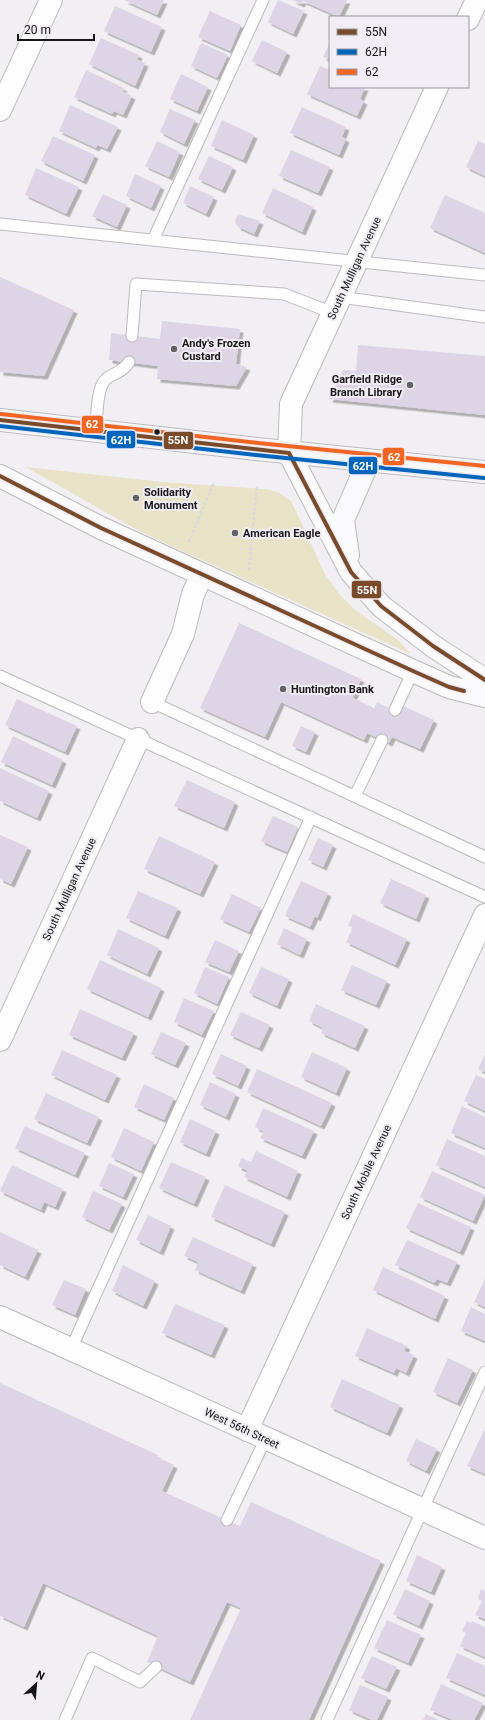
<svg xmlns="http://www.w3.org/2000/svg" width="485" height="1720" viewBox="0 0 485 1720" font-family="Roboto,sans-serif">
  <defs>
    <filter id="shadow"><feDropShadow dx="3.5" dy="3.5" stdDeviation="0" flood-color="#0004"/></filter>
  </defs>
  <rect width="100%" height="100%" fill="#f1eff3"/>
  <path fill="#e8e2c7" d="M26,467L162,482L265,489L278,492L291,501L325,574L339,594L355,610L398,640L411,654L169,545L132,527Z"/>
  <path fill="#ddd5e6" filter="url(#shadow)" d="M124,0H164L157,15Z
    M278,0L304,11L293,34L268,22Z
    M292,0H347L339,17L303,1L301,4Z
    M115,6L162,27L151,52L104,31Z
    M210,11L241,25L230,51L198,37Z
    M101,38L139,55L137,60L145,63L135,86L89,64Z
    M262,40L287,52L277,73L252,61Z
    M330,42V60L323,57Z
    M201,43L228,55L217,78L191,66Z
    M320,66L330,70V87H365L360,99L364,101L357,116L307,94Z
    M86,70L124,88L122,91L132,96L123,115L114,111L112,114L74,97Z
    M181,74L208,87L197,111L170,99Z
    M70,105L118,127L107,149L97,145L96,148L59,131Z
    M302,107L346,127L342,137L346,139L339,155L290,133Z
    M170,109L195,120L184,144L160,132Z
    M222,120L254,135L243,160L211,146Z
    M53,136L95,155L83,181L41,161Z
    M157,141L180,152L169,177L145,166Z
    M478,141L485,144V176L466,167Z
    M291,150L330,167L318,193L279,176Z
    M209,156L233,167L222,190L198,179Z
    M36,168L79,187L66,214L25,195Z
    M135,174L161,186L151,208L126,196Z
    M190,186L214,197L206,214L183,203Z
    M273,188L313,207L302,232L262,213Z
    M103,194L127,205L117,227L92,216Z
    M445,195L485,213V253L430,228Z
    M241,215L260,221L254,234L238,227L235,221L237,216Z
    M0,277L74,310L44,376L0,372Z
    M162,321L240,329L236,364L247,367L236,386L157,379L158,366L109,360L111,333L160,339Z
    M358,345L485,356V415L329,399L343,370L356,371Z
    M239,623L361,679L353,698L374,708L377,702L400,713L403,706L434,720L420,749L392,737L389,743L367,733L364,740L281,702L265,737L200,708Z
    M17,699L77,726L65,752L5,725Z
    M301,726L315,732L306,752L292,746Z
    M13,736L63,760L52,785L1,762Z
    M0,768L49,791L37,818L0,801Z
    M187,780L235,802L224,828L174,806Z
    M273,816L298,827L287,852L261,841Z
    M0,835L28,847L11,884L0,879Z
    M159,836L215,862L200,894L144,869Z
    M318,838L333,845L323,867L308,860Z
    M391,879L426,895L416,919L380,903Z
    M301,881L328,893L317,918L315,916L310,927L285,916Z
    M138,891L178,908L165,936L126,918Z
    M232,894L261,908L249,932L220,919Z
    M353,914L407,939L395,965L346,942L353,927L348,926Z
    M284,928L307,939L300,955L277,944Z
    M118,929L159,948L147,974L107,955Z
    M215,940L239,951L229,972L205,962Z
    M100,960L161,988L148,1017L87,989Z
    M352,965L387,981L376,1005L341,990Z
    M205,967L229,977L217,1004L194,993Z
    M261,967L289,979L277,1006L249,993Z
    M184,998L214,1011L202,1035L174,1022Z
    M316,1004L365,1026L355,1048L321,1033L323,1028L309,1021Z
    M80,1009L134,1033L122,1058L69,1035Z
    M241,1012L270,1025L259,1048L230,1035Z
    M161,1032L186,1043L175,1065L151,1054Z
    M62,1050L117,1075L105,1100L51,1075Z
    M312,1052L347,1068L336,1093L301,1077Z
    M221,1054L247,1066L238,1086L212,1074Z
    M485,1054V1072L478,1069Z
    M257,1069L332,1103L321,1126L247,1092Z
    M476,1075L485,1079V1111L464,1101Z
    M210,1082L236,1094L226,1117L200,1105Z
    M144,1084L174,1098L164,1120L134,1107Z
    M46,1093L99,1117L87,1143L34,1119Z
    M462,1106L485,1117V1148L451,1133Z
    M263,1108L314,1131L302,1156L260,1138L264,1132L255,1127Z
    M190,1119L216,1131L206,1154L180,1142Z
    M25,1126L85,1153L75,1175L15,1148Z
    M124,1128L154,1142L141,1171L111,1157Z
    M447,1139L485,1156V1187L436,1165Z
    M256,1151L298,1171L287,1197L244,1177L247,1170L238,1167L241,1158L251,1162Z
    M171,1162L206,1177L194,1204L159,1188Z
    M109,1163L134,1174L123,1197L99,1186Z
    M12,1165L63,1189L55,1207L44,1202L41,1210L0,1191Z
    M432,1171L485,1195L473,1221L420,1197Z
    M225,1185L285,1212L271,1244L211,1217Z
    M93,1191L122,1204L109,1230L82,1217Z
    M418,1203L471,1227L460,1252L406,1228Z
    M148,1215L171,1226L160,1252L136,1240Z
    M0,1232L38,1250L25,1277L0,1265Z
    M193,1237L253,1264L241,1291L195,1270L198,1262L184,1256Z
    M407,1240L457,1262L447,1283L437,1279L434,1283L395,1265Z
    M123,1265L155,1281L143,1306L112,1291Z
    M383,1267L445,1296L435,1319L373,1290Z
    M485,1279V1307L474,1302Z
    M64,1280L86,1289L75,1315L52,1305Z
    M175,1304L225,1325L211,1355L162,1333Z
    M471,1307L485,1314V1341L461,1331Z
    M367,1328L407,1346L404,1351L414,1355L406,1373L396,1368L394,1373L355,1356Z
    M448,1358L473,1370L457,1403L433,1392Z
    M342,1379L400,1405L387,1433L330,1407Z
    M0,1383L158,1455L157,1457L174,1465L162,1491L240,1526L251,1502L381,1561L309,1720H190L241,1608L227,1602L190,1682L147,1662L158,1636L43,1583L24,1627L0,1616Z
    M484,1430L485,1431V1474L467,1466Z
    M416,1439L437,1449L426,1471L406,1461Z
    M417,1555L442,1567L431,1592L406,1581Z
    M405,1589L430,1601L419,1626L393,1614Z
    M481,1589L485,1591V1619L475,1615L482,1601L478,1599Z
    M387,1620L421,1635L408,1663L374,1648Z
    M467,1621L471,1623L472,1621L485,1627V1657L460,1646L466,1633L462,1631Z
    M457,1653L485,1666V1695L446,1678Z
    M372,1656L397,1667L386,1689L361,1678Z
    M441,1684L483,1703L474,1720H453L430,1710Z
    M360,1685L388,1697L377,1720H372L349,1710Z
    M426,1714L439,1720H423Z"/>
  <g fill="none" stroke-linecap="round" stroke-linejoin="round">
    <defs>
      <path id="service" d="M0,224L485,275
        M153,240L263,0
        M340,297L485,317
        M132,336L136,284L284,294L333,313
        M96,431C97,417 96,388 106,379C115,372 122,373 129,362
        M0,676L485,897
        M152,702L485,857
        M395,710L413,671
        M355,796L382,740
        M71,1349L311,817
        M227,1520L266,1438
        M65,1720L92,1658L140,1682L156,1667
        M327,1720L485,1372"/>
      <path id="minor" d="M468,19L477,0
        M0,110L51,0
        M289,453L291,404L437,87
        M152,702L183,634L193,594L202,575
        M0,1040L138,739
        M0,1317L485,1538
        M247,1430L485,915"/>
      <path id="secondary" d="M0,420L257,449L485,472
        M289,453L351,572L381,606L433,646L485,680
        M0,476L101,528L413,671L449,687L485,696
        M348,555L343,520L369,460"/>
    </defs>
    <use href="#service" stroke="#bbbabd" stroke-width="13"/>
    <use href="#minor" stroke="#bbbabd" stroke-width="24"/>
    <use href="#secondary" stroke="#bbbabd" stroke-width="24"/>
    <path stroke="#dadada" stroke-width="2.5" stroke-dasharray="3 2" stroke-linecap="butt" d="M189,542L214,482
      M249,570L257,486"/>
    <use href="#service" stroke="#fdfdfd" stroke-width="11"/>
    <use href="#minor" stroke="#fdfdfd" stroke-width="22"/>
    <use href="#secondary" stroke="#faf9fc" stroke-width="22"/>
    <defs>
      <path id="bus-1" d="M0,420L289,453L351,572L381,606L433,646L485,680
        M0,476L101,528L413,671L449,687L464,691"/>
      <path id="bus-2" d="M0,426L256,455L484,478"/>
      <path id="bus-3" d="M1,414L258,443L485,466"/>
    </defs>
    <use href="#bus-1" stroke="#f1edf5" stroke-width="7"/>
    <use href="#bus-2" stroke="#f1edf5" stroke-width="7"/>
    <use href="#bus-3" stroke="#f1edf5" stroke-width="7"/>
    <use href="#bus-1" stroke="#7a4b2a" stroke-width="4"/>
    <use href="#bus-2" stroke="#0065bd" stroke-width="4"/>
    <use href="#bus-3" stroke="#f26522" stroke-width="4"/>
  </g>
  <g fill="#636265" stroke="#f1edf5" stroke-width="1.5">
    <circle cx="174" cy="349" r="4"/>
    <circle cx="410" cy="385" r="4"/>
    <circle cx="136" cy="498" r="4"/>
    <circle cx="235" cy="533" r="4"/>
    <circle cx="283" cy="689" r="4"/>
  </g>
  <circle fill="#171618" stroke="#f1edf5" stroke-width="1.5" cx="157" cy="432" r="3.5"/>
  <g text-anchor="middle" stroke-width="4" stroke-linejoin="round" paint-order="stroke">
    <g font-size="11" fill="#171618" stroke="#f1edf5">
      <text transform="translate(354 268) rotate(-65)" y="4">South Mulligan Avenue</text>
      <text transform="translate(69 889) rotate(-65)" y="4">South Mulligan Avenue</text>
      <text transform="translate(366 1172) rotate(-65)" y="4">South Mobile Avenue</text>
      <text transform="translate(242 1428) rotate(25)" y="4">West 56th Street</text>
    </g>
    <g font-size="11" font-weight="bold" fill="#171618" stroke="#f1edf5" text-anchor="start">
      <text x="182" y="347">Andy's Frozen<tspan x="182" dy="13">Custard</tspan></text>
      <text x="402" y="383" text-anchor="end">Garfield Ridge<tspan x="402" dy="13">Branch Library</tspan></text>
      <text x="144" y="496">Solidarity<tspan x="144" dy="13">Monument</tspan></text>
      <text x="243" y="537">American Eagle</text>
      <text x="291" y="693">Huntington Bank</text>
    </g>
  </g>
  <g stroke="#f1edf5" stroke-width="1.5">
    <rect x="81" y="415" width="23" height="19" rx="4" fill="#f26522"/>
    <rect x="106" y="430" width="30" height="19" rx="4" fill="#0065bd"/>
    <rect x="163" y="431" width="31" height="19" rx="4" fill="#7a4b2a"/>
    <rect x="382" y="447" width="23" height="19" rx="4" fill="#f26522"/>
    <rect x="348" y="456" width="30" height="19" rx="4" fill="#0065bd"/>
    <rect x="351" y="580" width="31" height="19" rx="4" fill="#7a4b2a"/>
  </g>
  <g font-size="11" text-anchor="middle" font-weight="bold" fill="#fff">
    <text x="92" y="428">62</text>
    <text x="121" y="444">62H</text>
    <text x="178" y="444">55N</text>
    <text x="394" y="461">62</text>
    <text x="363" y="470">62H</text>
    <text x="367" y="594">55N</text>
  </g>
  <rect x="329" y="16" width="140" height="72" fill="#f1edf5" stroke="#9a979d"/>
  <rect x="337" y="29" width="20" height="6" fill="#7a4b2a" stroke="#9a979d"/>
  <text x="365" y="36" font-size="12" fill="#171618">55N</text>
  <rect x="337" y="49" width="20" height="6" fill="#0065bd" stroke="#9a979d"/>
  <text x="365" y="56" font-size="12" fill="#171618">62H</text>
  <rect x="337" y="69" width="20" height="6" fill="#f26522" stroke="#9a979d"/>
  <text x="365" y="76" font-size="12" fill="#171618">62</text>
  <g transform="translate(36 1684) rotate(26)" stroke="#f1edf5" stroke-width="3" paint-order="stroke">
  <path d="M0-3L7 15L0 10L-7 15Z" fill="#171618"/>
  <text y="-6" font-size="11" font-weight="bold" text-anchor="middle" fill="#171618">N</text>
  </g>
  <path d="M18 34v6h76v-6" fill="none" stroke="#171618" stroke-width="2"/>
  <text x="24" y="34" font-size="12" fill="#171618" stroke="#f1edf5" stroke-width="3" paint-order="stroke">20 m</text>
</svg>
